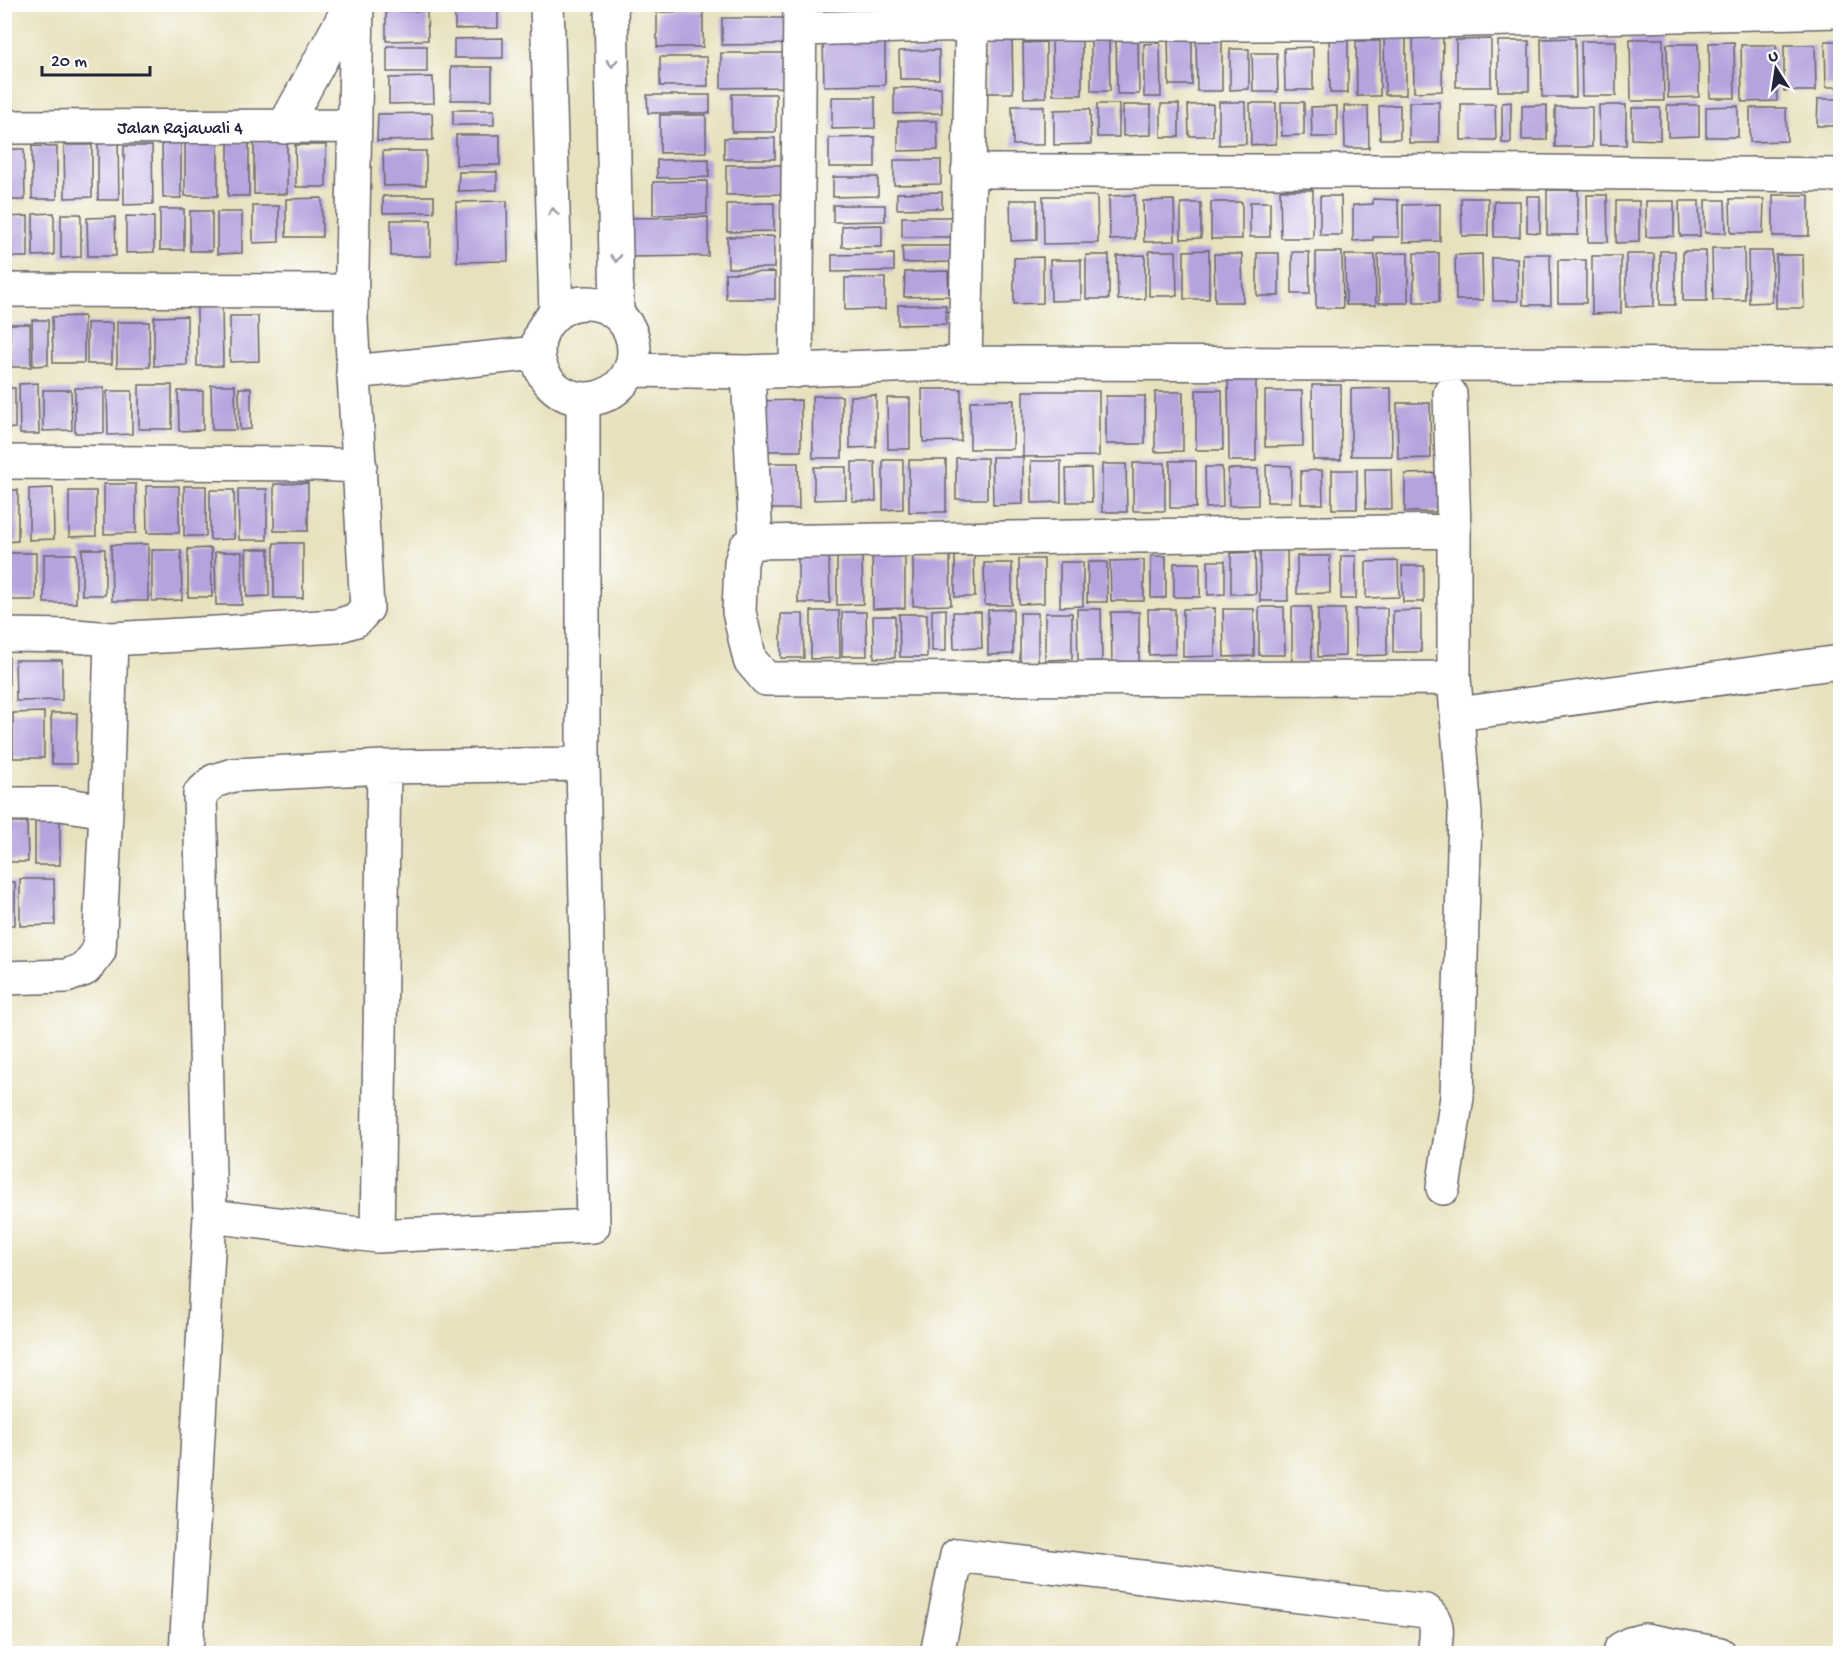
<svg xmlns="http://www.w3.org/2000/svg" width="1845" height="1658" viewBox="0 0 1845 1658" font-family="'Gochi Hand',sans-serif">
  <rect width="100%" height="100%" fill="#fff"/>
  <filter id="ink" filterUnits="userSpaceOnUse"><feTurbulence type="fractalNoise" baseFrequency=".0167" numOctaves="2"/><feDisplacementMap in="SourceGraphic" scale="12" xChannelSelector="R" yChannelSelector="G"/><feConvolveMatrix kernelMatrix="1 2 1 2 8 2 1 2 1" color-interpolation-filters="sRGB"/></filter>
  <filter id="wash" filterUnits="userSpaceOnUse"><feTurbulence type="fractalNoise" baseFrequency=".008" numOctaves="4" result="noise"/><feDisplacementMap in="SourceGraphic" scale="24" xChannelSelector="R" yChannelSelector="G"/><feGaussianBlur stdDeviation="1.35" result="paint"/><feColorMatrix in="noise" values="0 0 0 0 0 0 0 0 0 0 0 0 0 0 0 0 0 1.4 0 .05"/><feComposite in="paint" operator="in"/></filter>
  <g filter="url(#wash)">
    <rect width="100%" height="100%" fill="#e8e1bd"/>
    <g id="blocks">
      <path fill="#b5a3de" d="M455,4H498V28L455,29Z
        M656,4H708V9L656,10Z
        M386,11H427L428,40L386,41Z
        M703,11V47H657V12Z
        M722,18H789V44L722,45Z
        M1329,31H1348V93H1330Z
        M1168,34H1192V85H1169Z
        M1413,34H1443L1442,91L1414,92Z
        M1196,35H1222V91H1197Z
        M987,36H1012L1013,93H987Z
        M1116,36H1138L1139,94H1117Z
        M1082,37V95H1053L1052,38Z
        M1406,37V95H1385L1384,38Z
        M503,38V58H454V39Z
        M1575,38L1576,97H1542L1541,39Z
        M1491,39V87H1456V40Z
        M1630,39H1663L1664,101H1631Z
        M823,40H885V85L824,86Z
        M1091,40H1109L1110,91H1091Z
        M1356,41H1380V96H1357Z
        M1498,41H1529V91H1498Z
        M1581,41H1616V96H1582Z
        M1825,41H1840V87H1826Z
        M1046,42V97L1024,98L1023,43Z
        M1734,42L1735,98H1710L1709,43Z
        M1160,43L1161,97H1144V44Z
        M1667,44H1698L1699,97L1668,98Z
        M1741,45H1776L1777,101L1742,102Z
        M1784,45H1815L1816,91H1784Z
        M387,46H427V72H387Z
        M1313,47V90H1285L1284,48Z
        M1230,49H1249V89L1230,90Z
        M939,50V79H900L899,51Z
        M721,53H790L791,87L721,88Z
        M1252,53H1277L1278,92H1253Z
        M660,57H707L708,86H660Z
        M451,67H492V100H451Z
        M433,77L434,103L389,104V78Z
        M941,87L942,113L894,114V88Z
        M732,94H776V132H732Z
        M647,95H710V113H648Z
        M832,97H875V128L832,129Z
        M1818,99H1840V126H1817Z
        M1219,102H1245L1246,144L1219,145Z
        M1281,102H1304V135L1282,136Z
        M1409,102H1439V143H1409Z
        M1511,102V143H1502V103Z
        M1250,103H1276V144L1251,145Z
        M1097,104H1119V137H1097Z
        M1161,104H1179V137H1161Z
        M1213,104V136H1189L1188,105Z
        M1461,104H1495L1496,140H1461Z
        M1123,105H1151V135L1123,136Z
        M1400,105V139H1380L1379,106Z
        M1547,105V140H1522V106Z
        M1599,105H1626V145H1600Z
        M1667,105H1699V136L1668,137Z
        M1012,106H1044V145H1013Z
        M1337,106V137H1312L1311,107Z
        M1344,106H1368L1369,148H1345Z
        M1738,106V137H1706V107Z
        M1555,107H1592V147H1555Z
        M1632,108H1660V140L1632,139Z
        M1750,108H1786L1787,141L1750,142Z
        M1090,109L1091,144L1054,145V110Z
        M453,110H494V125H453Z
        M432,113L433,140L377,141L378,114Z
        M660,115H706V152L660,153Z
        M898,121H937L938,150L898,151Z
        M456,135H500V165H456Z
        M254,136H287V194H254Z
        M875,137V167H829V138Z
        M724,138H775V159H724Z
        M98,142H118L119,200H98Z
        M218,142V196H185V143Z
        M228,142H249V196H228Z
        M162,143H181V198H163Z
        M64,145H92V197L65,198Z
        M295,145H326V187H296Z
        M32,146L57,147V199H32Z
        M124,146H152L153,204L124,205Z
        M4,149H24L25,200H4Z
        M383,151H426V185L384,186Z
        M709,159V177L657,178V160Z
        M894,160H941V184L894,185Z
        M726,165H781L782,194L726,195Z
        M459,172H497V190L458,191Z
        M833,177H878V196L833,197Z
        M707,181V214L653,215V182Z
        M1280,190H1313V238H1281Z
        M1547,190H1578V235H1547Z
        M942,192V208L897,209V193Z
        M1135,195V239L1110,240L1109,196Z
        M1587,195H1607L1608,242H1588Z
        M1773,195H1809V236H1773Z
        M383,196H434V212L383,213Z
        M1043,196H1097L1098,243L1044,244Z
        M1320,196H1341L1342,235H1320Z
        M1527,196H1540V233L1527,232Z
        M322,198V237H286V199Z
        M1461,198H1488V236H1462Z
        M1373,199L1398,200L1399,237H1373V240L1353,241V205L1373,204Z
        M1730,199H1764L1763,233H1731Z
        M1010,200H1037V240L1011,241Z
        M1174,200L1175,241L1144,242L1143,201Z
        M1705,200H1725L1726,233H1705Z
        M507,201L508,261L457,262L456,202Z
        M1494,201H1520V237H1494Z
        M1616,201H1639V242L1616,243Z
        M1646,201H1674V236L1646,237Z
        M1679,201H1699L1700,236H1680Z
        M1211,202H1242V239H1211Z
        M1250,202H1270V237H1250Z
        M774,203V231L727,232V204Z
        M1181,203H1201V238L1181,239Z
        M1440,204V241L1403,242V205Z
        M833,205H885V221L833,222Z
        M253,206H279V242L253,243Z
        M160,209H184V250H160Z
        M190,211H212V251H190Z
        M217,212H242V253L217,254Z
        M54,213V255L33,256V214Z
        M61,214H81V257L61,258Z
        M28,216V257H5V217Z
        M126,216L154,217V252L126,253Z
        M115,217L116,256H88L87,218Z
        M708,217V256L624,257V218Z
        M902,217H951V237H902Z
        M391,220H431V256H391Z
        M882,225V247H842V226Z
        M774,236V268H728L727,237Z
        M902,246H953V262L903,263Z
        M1712,248H1744L1745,300H1713Z
        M1209,250V299H1184V251Z
        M1149,251H1176L1177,296H1149Z
        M1660,251H1675V305H1660Z
        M1683,251H1706L1707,301H1683Z
        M1748,251H1772V302L1749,303Z
        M1292,252H1309L1310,294H1292Z
        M1316,252H1342L1343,308H1316Z
        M1257,253H1279V296H1257Z
        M1408,253V303H1379L1378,254Z
        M1414,253H1439V302H1414Z
        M894,254V271L832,272V255Z
        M1214,254H1242L1243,302H1215Z
        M1482,254L1483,300H1456L1455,255Z
        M1523,254H1550L1551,305H1523Z
        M1626,254H1654V306L1626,307Z
        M1086,255H1109V299H1086Z
        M1145,255V299L1118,300L1117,256Z
        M1345,255H1375L1376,305H1346Z
        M1776,255H1803L1804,308H1776Z
        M1592,256H1621V313L1592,314Z
        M1043,257V303L1014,304V258Z
        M1492,258H1517L1518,301H1493Z
        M1050,260H1081V300L1051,301Z
        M1558,260H1586V303H1558Z
        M948,271L949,296L904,297L905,272Z
        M775,272V299H726L725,273Z
        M845,278H885V309L845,310Z
        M898,305H946V324L898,325Z
        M222,306L223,366H197V307Z
        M84,316V363H53L52,317Z
        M187,316V365L154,366V317Z
        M230,316H258L259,361L230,362Z
        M32,320H48V365L33,366Z
        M117,322H149L150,367H117Z
        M87,323H112V364H87Z
        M10,324H30L31,367H11Z
        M1256,371V461H1229L1228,372Z
        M38,383L39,434H20L19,384Z
        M139,385H172V429H139Z
        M211,385H235L236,430H212Z
        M1312,385H1341V460H1313Z
        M4,388H15V428L4,429Z
        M75,388H104V433H75Z
        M239,388H251V429L240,430Z
        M1391,388L1392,456H1351V389Z
        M922,389H961V441L923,442Z
        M43,390H71L72,430L43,431Z
        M1196,390H1222L1223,450H1196Z
        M107,391H132V434L108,435Z
        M178,391H203V430L179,431Z
        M1023,391H1099V456L1023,457Z
        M1265,391H1302L1303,446L1265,447Z
        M1155,392H1183V451L1155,452Z
        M876,395V447L850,448V396Z
        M812,396H842V458H813Z
        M1106,396H1145V444H1106Z
        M887,398H910V449H888Z
        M801,400V451H754L753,401Z
        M1014,400L1013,449H970V401Z
        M1397,403H1430L1431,458L1398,459Z
        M992,457H1023V504L993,505Z
        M956,458H987V499H956Z
        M883,460H903V509L883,510Z
        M909,460H946V512H909Z
        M1031,461H1061V502L1032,503Z
        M1170,461H1196V508H1170Z
        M852,462H875L876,501H852Z
        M759,463H798L799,509H759Z
        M1133,463H1165V511H1133Z
        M1102,464H1126L1127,512H1102Z
        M1266,465L1291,466V502H1267Z
        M814,467H846V499L814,500Z
        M1205,467H1222L1223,507L1206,508Z
        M1091,468L1092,502H1067L1066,469Z
        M1228,469H1258V505L1229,506Z
        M1365,469H1391L1392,509H1366Z
        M1322,470L1323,504H1301V471Z
        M1332,470H1357V509H1332Z
        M1440,473L1441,512H1405V474Z
        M308,483V531H274V484Z
        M104,484H136V533L104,534Z
        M146,486H179V533H147Z
        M184,486H206V536H184Z
        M53,488L54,539L29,540V489Z
        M238,489H267V540H239Z
        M4,490H18V541L4,542Z
        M210,490H234V539L210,540Z
        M69,491H96V536L69,537Z
        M274,543H303V598H274Z
        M148,544V601H112L111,545Z
        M211,548L212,597H188V549Z
        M82,549H105V595H82Z
        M246,549H269V596L247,597Z
        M152,550H181L182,600L152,601Z
        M905,550V608L873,609L872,551Z
        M1287,550L1288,601H1260V551Z
        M215,552H242V605H216Z
        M1255,552L1256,594H1231V553Z
        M4,553H36V600H4Z
        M44,554H76V603H44Z
        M913,555H950L951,605L913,606Z
        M829,556L830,603H798V557Z
        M955,556H974L975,597H955Z
        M1151,556H1166V598H1151Z
        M1297,556H1330V593L1297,594Z
        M1341,556H1356V599H1341Z
        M837,557H862L863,604L837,605Z
        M1019,559H1044V603L1019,604Z
        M1144,560V601H1111L1110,561Z
        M1208,561H1225V594L1208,595Z
        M1398,561L1399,597L1366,598V562Z
        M1060,562H1083V606L1060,607Z
        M1088,562H1107V602H1087Z
        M984,563H1012V605H985Z
        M1174,563H1200V597H1174Z
        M1402,566H1424V602H1403Z
        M1259,607H1284L1285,655H1259Z
        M1292,607H1311L1312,661L1292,662Z
        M1215,608V656L1183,657V609Z
        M1387,608V655L1356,656L1355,609Z
        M946,609V651H932V610Z
        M1013,609V654L988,655V610Z
        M1077,609H1101L1102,661L1078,662Z
        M1148,609H1175V654L1149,655Z
        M1223,609H1254V656L1224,657Z
        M1318,609H1345V656L1318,657Z
        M1421,610V652H1393V611Z
        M811,611H839L840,658L811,659Z
        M842,612H866L867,656H842Z
        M953,612H981L982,648L954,649Z
        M1111,612H1139V664H1112Z
        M1020,613H1038V662H1020Z
        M1045,613H1072V659L1045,660Z
        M781,614H803L804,658H781Z
        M899,614H927V657H900Z
        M873,616H895V658H874Z
        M4,657H9V705H4Z
        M15,660H62V700L16,701Z
        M44,712V758H13V713Z
        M51,713H77L76,764H52Z
        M35,819H60V865H35Z
        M6,822H27L28,862H7Z
        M20,879H54L55,925L20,926Z
        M4,882H15V925H4Z"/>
    </g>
  </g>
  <g filter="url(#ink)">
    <use href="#blocks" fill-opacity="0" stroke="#676568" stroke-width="1.5"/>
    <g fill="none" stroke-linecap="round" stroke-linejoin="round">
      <defs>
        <path id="street" d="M547,4L556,313
          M611,4L617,313
          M801,29L972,24H1312L1840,11
          M4,127L355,126
          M284,127L351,4
          M968,171H1439L1840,175
          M4,290L351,291
          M538 351a48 48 0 1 1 96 0a48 48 0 1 1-96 0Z
          M965,363L972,24
          M632,370L748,372L965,363L1840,365
          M796,371L800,4
          M353,372L537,353
          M748,372L756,542
          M4,462L313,464L360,466
          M4,635L75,636L111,639L337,626L356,620L367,608L351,321L357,4
          M1454,678L766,679L750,660L739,612L741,562L746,547L756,542L1454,531
          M1458,714L1840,662
          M4,804H61L106,811
          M4,978L66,976L85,969L99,951L106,811L111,639
          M1443,1188L1457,1097L1465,814L1454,678V531L1450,394
          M210,1216L377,1236L593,1226L583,764V400
          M377,1236L384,767
          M186,1654L210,1216L200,794L214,781L233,775L384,767L583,764
          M937,1654L957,1555L1426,1611C1441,1622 1436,1637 1434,1654
          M1620,1654L1621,1649L1630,1644L1645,1640L1720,1654"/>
      </defs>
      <use href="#street" stroke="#676568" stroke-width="36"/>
      <use href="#street" stroke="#fff" stroke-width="33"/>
    </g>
    <defs><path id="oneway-chevron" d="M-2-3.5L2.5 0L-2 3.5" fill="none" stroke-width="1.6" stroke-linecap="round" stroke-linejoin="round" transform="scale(1.5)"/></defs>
    <g stroke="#9c9ca7">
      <use href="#oneway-chevron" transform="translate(612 63) rotate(89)"/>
      <use href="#oneway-chevron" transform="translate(553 212) rotate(-92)"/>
      <use href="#oneway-chevron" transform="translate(616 258) rotate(89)"/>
    </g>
  </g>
  <g text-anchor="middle" stroke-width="4.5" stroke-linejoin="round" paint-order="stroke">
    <g font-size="18" fill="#22223b" stroke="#fff">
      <text x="180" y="133">Jalan Rajawali 4</text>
    </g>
  </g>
  <rect width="1845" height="1658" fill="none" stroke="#fff" stroke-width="24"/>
  <g transform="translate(1776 69) rotate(348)" stroke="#ffffff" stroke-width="4.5" paint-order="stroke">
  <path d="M0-4.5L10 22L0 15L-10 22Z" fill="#22223b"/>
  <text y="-9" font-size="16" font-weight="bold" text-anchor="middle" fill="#22223b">U</text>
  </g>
  <path d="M42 66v9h108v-9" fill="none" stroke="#22223b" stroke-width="3"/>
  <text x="51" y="66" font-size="18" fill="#22223b" stroke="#ffffff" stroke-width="4.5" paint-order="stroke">20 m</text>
</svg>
